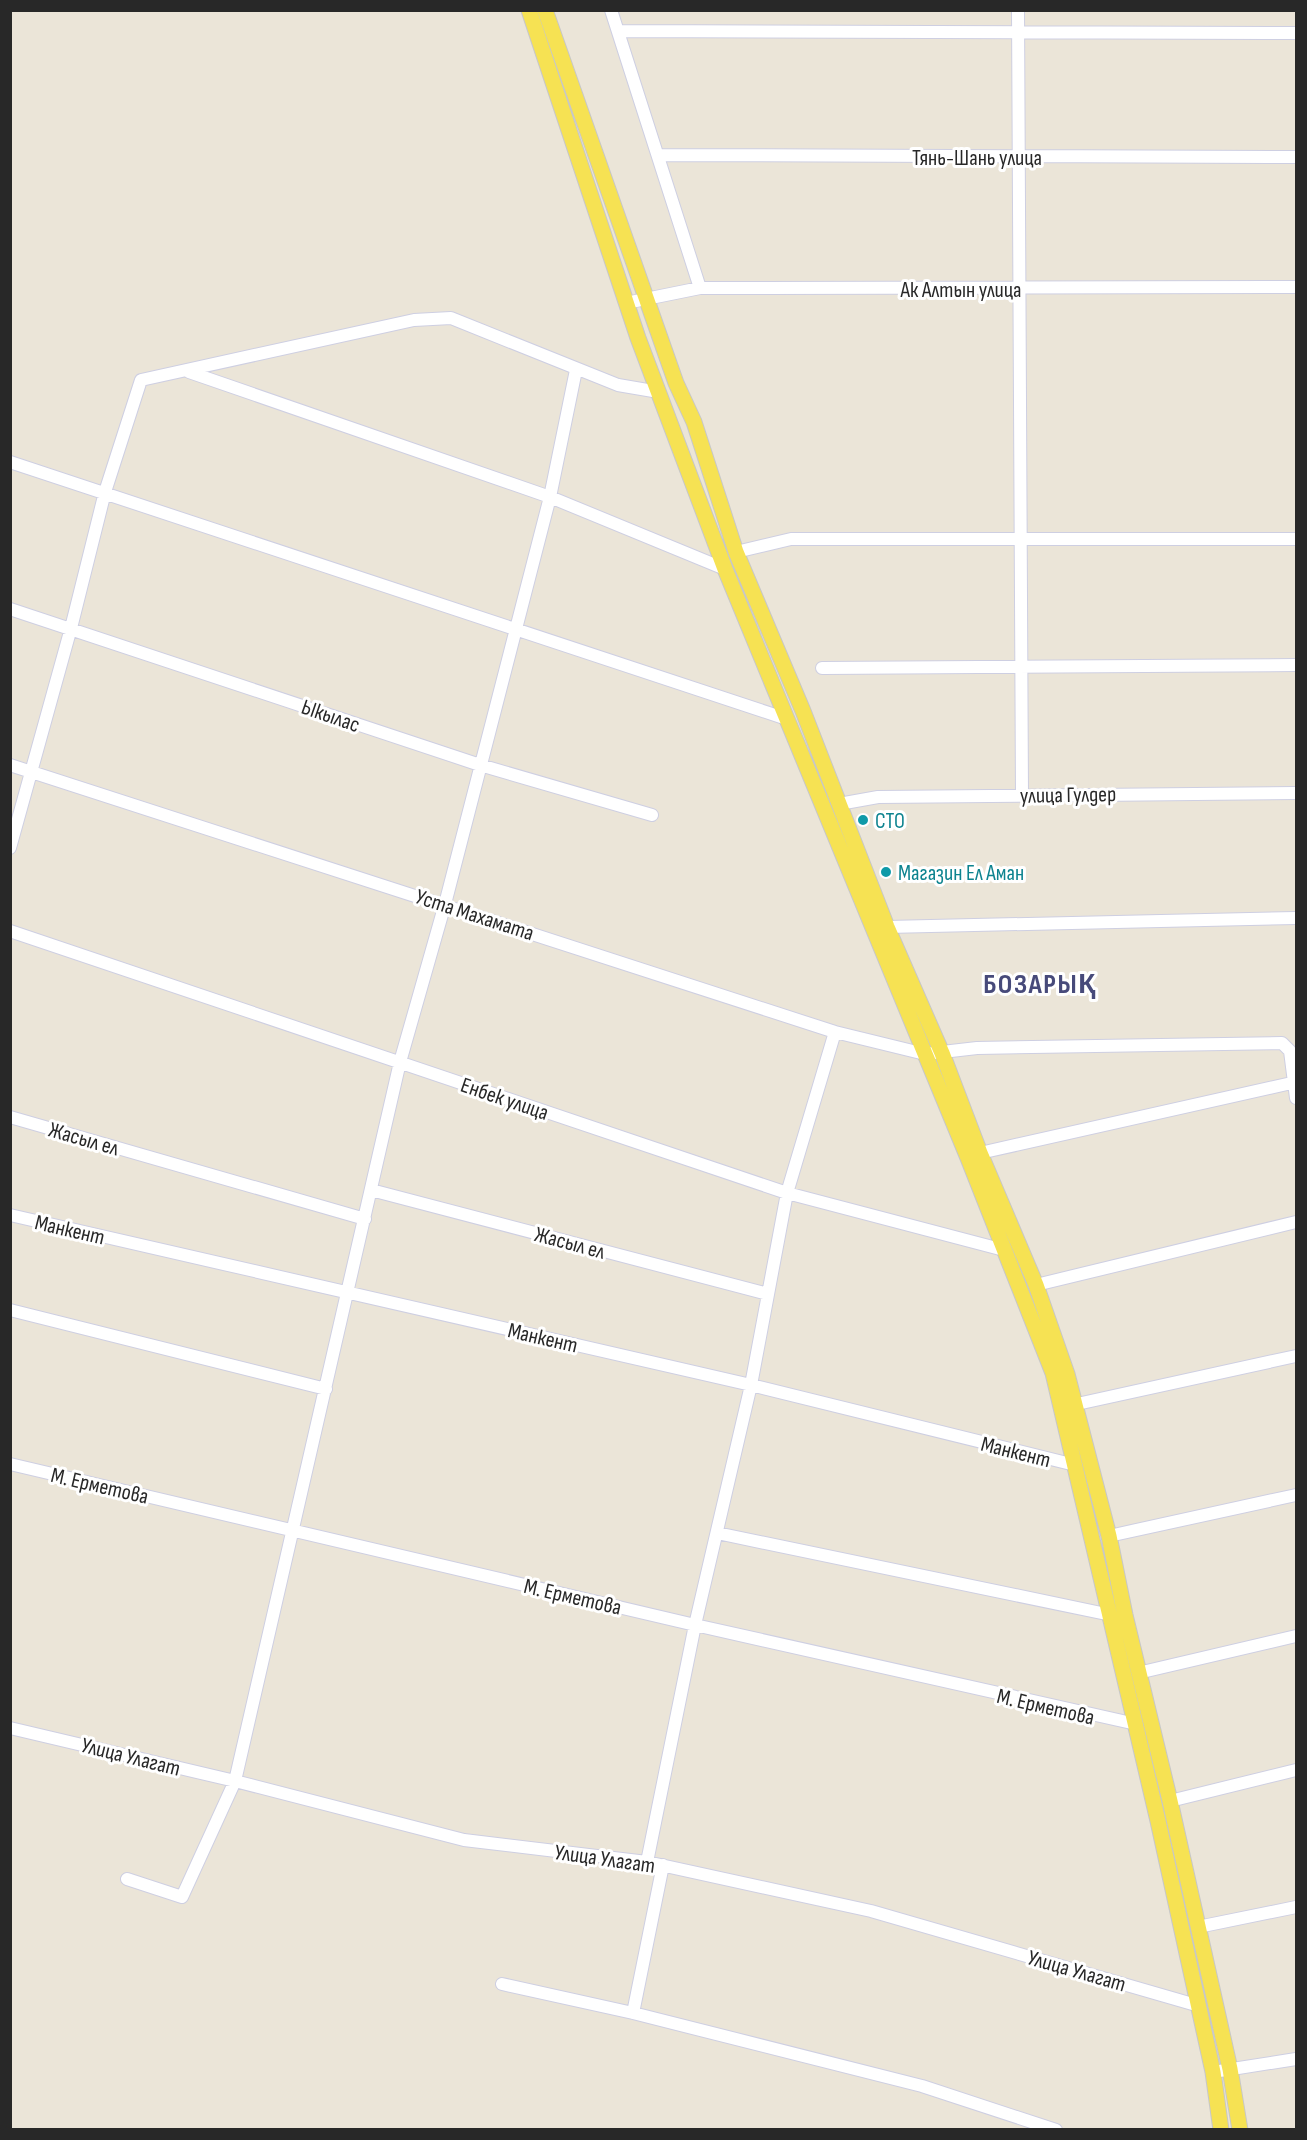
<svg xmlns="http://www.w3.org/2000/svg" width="1307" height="2140" viewBox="0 0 1307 2140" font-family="'Sofia Sans Condensed',sans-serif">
  <rect width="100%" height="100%" fill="#ebe5d8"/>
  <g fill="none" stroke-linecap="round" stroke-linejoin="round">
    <defs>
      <path id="minor" d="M611,10L700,288
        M1018,10L1022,795
        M618,31L1296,33
        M658,155L1296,157
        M626,303L700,288L1296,287
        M189,372L550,497L725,569
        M10,462L787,719
        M736,552L791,539H1296
        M10,609L480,765L652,815
        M822,668L1296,665
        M10,765L835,1032L925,1054L977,1048L1282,1043L1290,1051L1296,1098
        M839,804L878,797L1296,793
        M10,848L71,628L105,492L141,380L414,320L451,318L618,385L659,392
        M887,927L1296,918
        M10,931L787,1193L1004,1250
        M10,1117L365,1219
        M980,1153L1296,1082
        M371,1190L768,1294
        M10,1215L751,1385L1075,1465
        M1036,1285L1296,1222
        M10,1310L326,1389
        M1068,1406L1296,1356
        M10,1464L695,1625L1136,1724
        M717,1533L1111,1615
        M1109,1536L1296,1495
        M1138,1673L1296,1636
        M10,1728L235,1781L464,1840L647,1862L871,1911L1196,2005
        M1170,1801L1296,1770
        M647,1862L695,1625L751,1385L787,1193L835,1032
        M127,1879L182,1897L235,1781L400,1062L445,904L550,497L576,370
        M1198,1927L1296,1907
        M502,1984L633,2013L922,2086L1056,2130
        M633,2013L663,1865
        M1213,2072L1296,2059"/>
      <path id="major" d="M529,10L638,338L725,569L968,1158L1053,1373L1158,1821L1213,2072L1221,2130
        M545,10L676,383L694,422L736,552L803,711L887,927L942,1053L980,1153L1036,1285L1067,1374L1109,1536L1125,1615L1170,1801L1230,2069L1240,2130"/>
    </defs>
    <use href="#minor" stroke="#cecfe2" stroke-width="14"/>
    <use href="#major" stroke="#c7c7c7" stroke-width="17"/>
    <use href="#minor" stroke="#fff" stroke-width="12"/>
    <use href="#major" stroke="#f6e253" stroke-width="15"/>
  </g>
  <g fill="#0f9aa8" stroke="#fff" stroke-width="2">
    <circle cx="863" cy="820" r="6"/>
    <circle cx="886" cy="872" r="6"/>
  </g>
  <g text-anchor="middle" stroke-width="6" stroke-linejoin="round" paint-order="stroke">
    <g font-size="22" fill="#282828" stroke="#fff">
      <text x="977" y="165">Тянь-Шань улица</text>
      <text x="961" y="297">Ак Алтын улица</text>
      <text transform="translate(331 715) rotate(19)" y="8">Ыкылас</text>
      <text transform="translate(1068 794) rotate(-1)" y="8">улица Гулдер</text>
      <text transform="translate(475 914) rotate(18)" y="8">Уста Махамата</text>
      <text transform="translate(505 1098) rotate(19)" y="8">Енбек улица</text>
      <text transform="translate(84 1138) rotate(16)" y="8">Жасыл ел</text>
      <text transform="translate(70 1229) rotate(13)" y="8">Манкент</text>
      <text transform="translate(570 1242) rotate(15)" y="8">Жасыл ел</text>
      <text transform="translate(543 1337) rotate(13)" y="8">Манкент</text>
      <text transform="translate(1016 1451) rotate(14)" y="8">Манкент</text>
      <text transform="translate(100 1485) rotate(13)" y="8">М. Ерметова</text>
      <text transform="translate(573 1596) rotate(13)" y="8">М. Ерметова</text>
      <text transform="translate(1046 1706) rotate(13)" y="8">М. Ерметова</text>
      <text transform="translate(131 1756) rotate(14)" y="8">Улица Улагат</text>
      <text transform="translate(605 1858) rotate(8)" y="8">Улица Улагат</text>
      <text transform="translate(1077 1970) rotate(16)" y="8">Улица Улагат</text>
    </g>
    <g font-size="22" fill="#0d838f" stroke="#fff" text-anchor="start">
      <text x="875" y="828">СТО</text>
      <text x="898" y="880">Магазин Ел Аман</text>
    </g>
    <g font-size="28" font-weight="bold" letter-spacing="1.5" fill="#474a7a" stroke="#fff">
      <text x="1040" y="993">БОЗАРЫҚ</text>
    </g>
  </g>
  <rect width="1307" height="2140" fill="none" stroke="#282828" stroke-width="24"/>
</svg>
